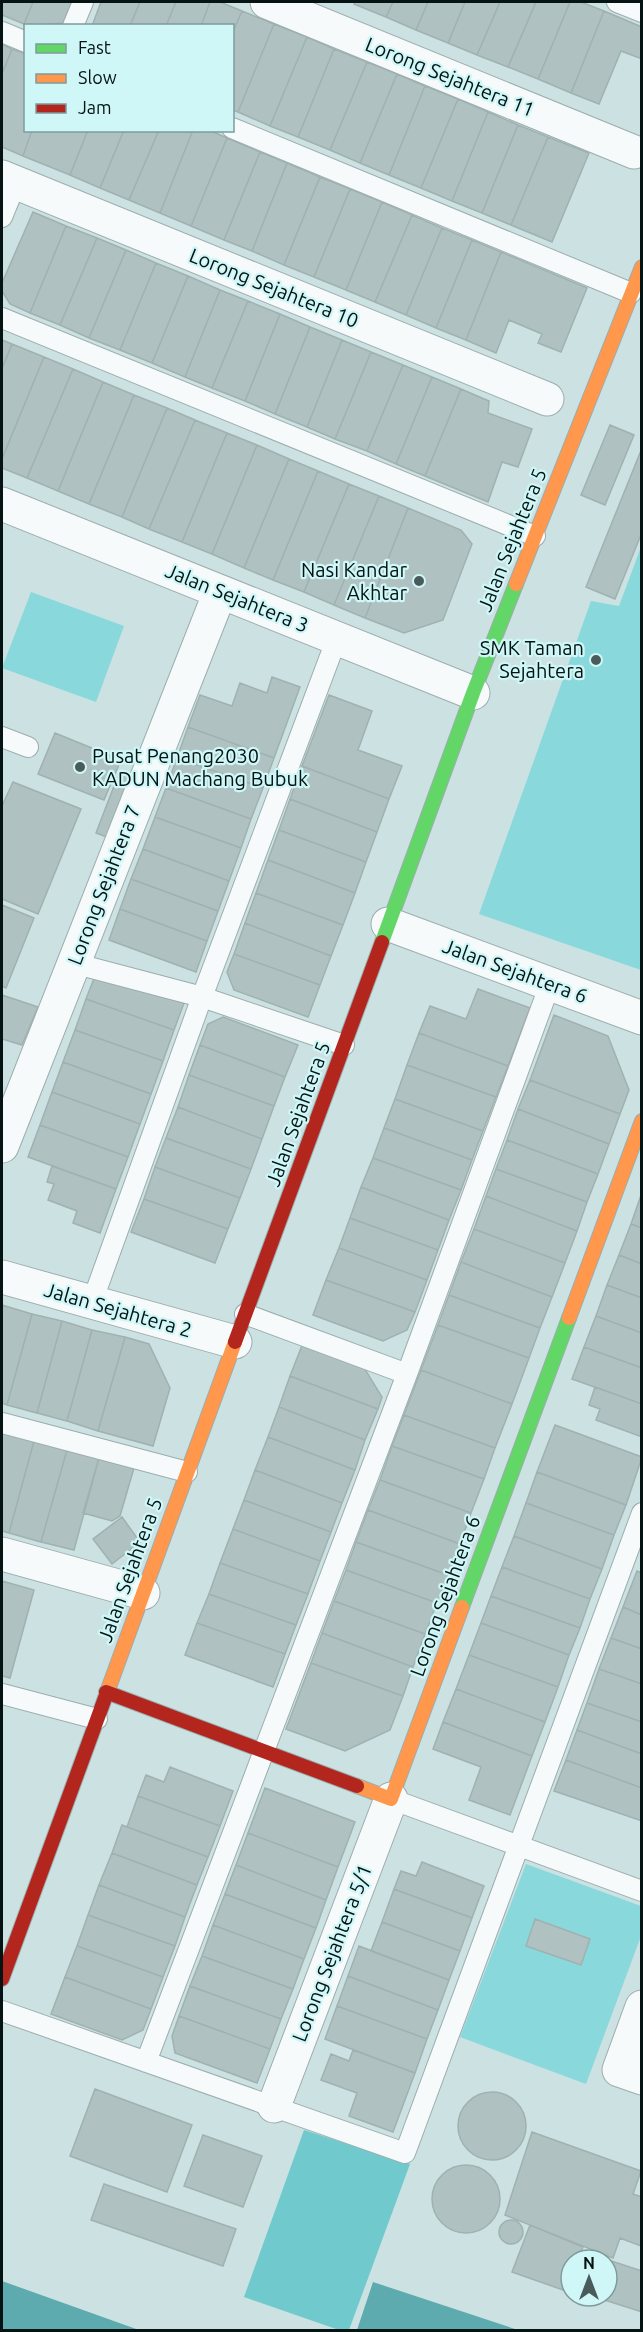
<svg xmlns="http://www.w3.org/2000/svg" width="643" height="2332" viewBox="0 0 643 2332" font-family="Ubuntu,sans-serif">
  <rect width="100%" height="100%" fill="#cbe1e2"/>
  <path fill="#89d8dc" d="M641,547V970L479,914L591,601L619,606Z
    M31,592L124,626L96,702L2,668Z
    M526,1864L641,1906V1936L586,2084L460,2037Z"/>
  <path fill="#70c9cd" d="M304,2130L410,2164L349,2330H339L244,2297Z"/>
  <path fill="#5eabaf" d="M2,2281L139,2330H2Z
    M373,2282L518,2330H357Z"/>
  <path fill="#b0c1c2" stroke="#a0b1b1" stroke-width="1.5" d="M2,2H33L24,24L2,15Z
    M33,2H72L63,23L27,26L24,24Z
    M101,2H140L130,26H92Z
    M140,2H176L166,26H130Z
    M176,2H210L201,26H166Z
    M210,2H220L242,11L232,34V26H201Z
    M355,2H393L386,17L354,4Z
    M393,2H428L416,30L386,17Z
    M428,2H465L448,43L416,30Z
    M465,2H500L477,55L448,43Z
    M500,2H536L508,67L477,55Z
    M536,2H570L538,79L508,67Z
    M570,2H581L604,11L571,93L538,79Z
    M242,11L274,24L238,112L232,110V34Z
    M604,11L642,27V59L621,51L599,104L571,93Z
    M274,24L307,37L270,126L238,112Z
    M307,37L334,49L298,137L270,126Z
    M2,44L12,49L2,74Z
    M12,49L26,54V130H32L23,156L2,147V74Z
    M334,49L367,62L330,150L298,137Z
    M367,62L397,74L360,163L330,150Z
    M397,74L425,86L389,175L360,163Z
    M425,86L458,99L421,188L389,175Z
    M458,99L488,112L452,201L421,188Z
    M488,112L518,125L482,213L452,201Z
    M518,125L548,137L511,225L482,213Z
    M32,130H88L70,175L23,156Z
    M88,130H124L100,188L70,175Z
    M124,130H159L129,200L100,188Z
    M159,130H193L160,213L129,200Z
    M193,130H209L227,138L191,226L160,213Z
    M548,137L589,153L552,242L511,225Z
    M227,138L260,152L224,240L191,226Z
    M260,152L287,163L252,251L224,240Z
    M287,163L320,177L284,265L252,251Z
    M320,177L350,189L314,277L284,265Z
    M350,189L382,202L346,290L314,277Z
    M382,202L412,215L375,302L346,290Z
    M33,212L66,226L30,313L10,304L2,291V283Z
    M412,215L442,228L406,315L375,302Z
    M66,226L97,238L60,325L30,313Z
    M442,228L472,240L436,328L406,315Z
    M97,238L126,250L89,338L60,325Z
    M472,240L501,252L466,340L436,328Z
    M126,250L156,263L120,350L89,338Z
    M501,252L587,288L561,352L538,343L542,334L509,320L496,353L466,340Z
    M156,263L188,276L152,363L120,350Z
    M188,276L220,290L185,377L152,363Z
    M220,290L248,301L212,388L185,377Z
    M248,301L280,314L245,401L212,388Z
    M280,314L310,327L275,414L245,401Z
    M310,327L342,340L307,427L275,414Z
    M2,340L12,344L2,369Z
    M342,340L371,352L335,439L307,427Z
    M12,344L44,357L2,459V369Z
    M371,352L403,365L367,451L335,439Z
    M44,357L73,369L27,478L2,468V459Z
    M403,365L432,377L396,464L367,451Z
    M73,369L103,382L58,491L27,478Z
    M432,377L461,389L425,476L396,464Z
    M103,382L134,395L89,504L58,491Z
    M461,389L489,401L488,413L532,429L518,467L502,462L488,502L425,476Z
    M134,395L167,408L122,517L89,504Z
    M167,408L195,420L149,529L122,517Z
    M195,420L227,433L182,542L149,529Z
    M610,425L634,435L605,505L581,495Z
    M227,433L257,445L212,554L182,542Z
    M257,445L289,459L244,568L212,554Z
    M642,448V532L615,599L586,587Z
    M289,459L318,471L273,580L244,568Z
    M318,471L349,484L304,592L273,580Z
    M349,484L379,496L334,605L304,592Z
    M379,496L408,508L365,618L334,605Z
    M408,508L461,530L472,544L443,620L404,633L365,618Z
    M272,677L300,687L274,758L188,727L200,695L232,706L240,683L267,693Z
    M329,695L372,711L358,750L402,766L389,799L302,766Z
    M188,727L274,758L263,788L177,758Z
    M55,733L121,760L104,800L38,774Z
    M177,758L263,788L251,819L166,788Z
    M302,766L389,799L377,832L290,799Z
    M119,773L131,777L107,837L96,833Z
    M13,782L81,809L38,914L2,899V806Z
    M166,788L251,819L241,848L155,817Z
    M290,799L377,832L366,862L279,830Z
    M155,817L241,848L229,881L143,849Z
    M279,830L366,862L355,893L268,860Z
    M143,849L229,881L218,911L131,879Z
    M268,860L355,893L343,925L256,893Z
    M131,879L218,911L207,941L120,909Z
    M256,893L343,925L331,956L245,923Z
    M2,905L34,918L6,988L2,986Z
    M120,909L207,941L196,972L109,940Z
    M245,923L331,956L320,985L234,954Z
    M234,954L320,985L308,1017L234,990L227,972Z
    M95,976L184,1003L174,1030L86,999Z
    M478,989L530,1008L508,1066L419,1033L430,1006L466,1019Z
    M2,995L38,1007L22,1045L2,1039Z
    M86,999L174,1030L163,1061L75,1030Z
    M554,1015L608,1036L629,1090L620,1114L530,1080Z
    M223,1017L298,1045L285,1077L200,1045L208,1024Z
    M75,1030L163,1061L151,1094L63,1062Z
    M419,1033L508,1066L496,1097L407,1065Z
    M200,1045L285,1077L274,1106L189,1075Z
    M63,1062L151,1094L140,1124L52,1092Z
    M407,1065L496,1097L483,1131L395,1099Z
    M189,1075L274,1106L262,1139L178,1107Z
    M530,1080L620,1114L609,1144L518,1109Z
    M52,1092L140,1124L128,1157L40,1125Z
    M395,1099L483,1131L472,1160L384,1128Z
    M178,1107L262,1139L251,1169L166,1138Z
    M518,1109L609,1144L598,1174L507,1140Z
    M40,1125L128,1157L116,1189L28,1157Z
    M384,1128L472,1160L461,1190L373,1158Z
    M166,1138L251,1169L240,1198L155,1167Z
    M507,1140L598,1174L587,1202L496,1169Z
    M373,1158L461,1190L449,1220L361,1187Z
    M52,1166L116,1189L100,1233L73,1223L77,1211L48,1200L54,1184L47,1182Z
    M155,1167L240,1198L228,1229L144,1199Z
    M496,1169L587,1202L577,1231L486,1196Z
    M361,1187L449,1220L438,1250L350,1218Z
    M641,1195H642V1228L631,1224Z
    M486,1196L577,1231L565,1263L474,1229Z
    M144,1199L228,1229L215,1263L131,1232Z
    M350,1218L438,1250L427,1280L339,1248Z
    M631,1224L642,1228V1264L619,1255Z
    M474,1229L565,1263L552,1297L461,1262Z
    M339,1248L427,1280L415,1312L326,1280Z
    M619,1255L642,1264V1298L607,1285Z
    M461,1262L552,1297L540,1328L449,1295Z
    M326,1280L415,1312L407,1330L383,1341L313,1315Z
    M607,1285L642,1298V1333L596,1316Z
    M449,1295L540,1328L529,1358L438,1325Z
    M2,1305L32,1314L7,1405L2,1403Z
    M32,1314L62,1321L37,1413L7,1405Z
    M596,1316L642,1333V1368L584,1347Z
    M62,1321L92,1330L67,1421L37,1413Z
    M438,1325L529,1358L512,1404L421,1370Z
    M92,1330L125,1337L98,1431L67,1421Z
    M125,1337L149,1344L170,1388L153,1446L98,1431Z
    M303,1343L363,1366L382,1397L378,1409L290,1376Z
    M584,1347L642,1368V1404L572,1379Z
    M421,1370L512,1404L495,1448L404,1415Z
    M290,1376L378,1409L365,1440L279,1407Z
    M595,1387L642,1404V1437L596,1420L600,1409L589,1405Z
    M279,1407L365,1440L355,1470L268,1437Z
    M404,1415L495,1448L484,1479L392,1446Z
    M555,1425L642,1457L626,1505L537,1472Z
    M2,1433L34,1441L9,1533L2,1531Z
    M268,1437L355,1470L342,1503L255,1470Z
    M34,1441L67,1450L41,1542L9,1533Z
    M392,1446L484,1479L471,1513L380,1480Z
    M67,1450L99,1458L74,1550L41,1542Z
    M99,1458L134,1468L120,1516L112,1521L83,1513Z
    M255,1470L342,1503L331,1532L244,1500Z
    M537,1472L626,1505L614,1535L526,1503Z
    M380,1480L471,1513L460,1544L368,1510Z
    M244,1500L331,1532L320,1561L233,1529Z
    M526,1503L614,1535L602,1569L514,1536Z
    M368,1510L460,1544L448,1575L356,1542Z
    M122,1517L140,1542L112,1564L93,1539Z
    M233,1529L320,1561L308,1594L220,1563Z
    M514,1536L602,1569L590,1599L502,1567Z
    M356,1542L448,1575L437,1603L346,1570Z
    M220,1563L308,1594L296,1625L209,1594Z
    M502,1567L590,1599L580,1628L491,1596Z
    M346,1570L437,1603L425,1634L334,1601Z
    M637,1571L642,1573V1615L623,1607Z
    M2,1581L34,1590L10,1678L2,1676Z
    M209,1594L296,1625L285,1654L197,1623Z
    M491,1596L580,1628L569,1655L481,1623Z
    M334,1601L425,1634L413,1667L322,1633Z
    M623,1607L642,1615V1649L611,1638Z
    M197,1623L285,1654L273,1687L185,1655Z
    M481,1623L569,1655L558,1687L469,1655Z
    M322,1633L413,1667L403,1696L311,1663Z
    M611,1638L642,1649V1684L599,1669Z
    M469,1655L558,1687L545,1722L456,1689Z
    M311,1663L403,1696L390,1730L345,1751L286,1729Z
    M599,1669L642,1684V1722L587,1703Z
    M456,1689L545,1722L532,1756L443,1722Z
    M587,1703L642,1722V1754L577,1730Z
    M443,1722L532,1756L510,1815L469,1800L481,1767L433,1749Z
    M577,1730L642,1754V1788L566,1760Z
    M566,1760L642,1788V1821L554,1791Z
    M170,1767L233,1791L220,1826L138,1796L146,1775L164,1782Z
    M265,1788L355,1822L338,1867L248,1833Z
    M138,1796L220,1826L208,1857L127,1827Z
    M122,1825L208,1857L197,1885L112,1853Z
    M248,1833L338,1867L326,1900L236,1865Z
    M112,1853L197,1885L185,1917L99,1885Z
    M422,1862L484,1886L472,1918L394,1889L401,1871L416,1876Z
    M236,1865L326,1900L316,1928L225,1894Z
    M99,1885L185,1917L175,1946L88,1915Z
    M394,1889L472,1918L460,1951L382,1922Z
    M225,1894L316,1928L304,1959L213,1925Z
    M88,1915L175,1946L163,1977L77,1946Z
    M535,1919L590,1939L581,1965L526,1946Z
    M382,1922L460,1951L449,1980L371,1951Z
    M213,1925L304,1959L293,1989L202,1956Z
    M77,1946L163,1977L151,2009L65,1977Z
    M359,1946L449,1980L438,2010L348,1976Z
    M202,1956L293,1989L281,2019L190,1986Z
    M348,1976L438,2010L427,2039L337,2006Z
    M65,1977L151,2009L143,2030L122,2040L51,2014Z
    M190,1986L281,2019L270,2049L179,2016Z
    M337,2006L427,2039L415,2073L325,2039Z
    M179,2016L270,2049L257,2083L175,2053L172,2036Z
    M353,2050L415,2073L393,2132L349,2116L357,2093L321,2080L331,2054L349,2061Z
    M95,2089L192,2125L167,2192L70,2156Z
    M458 2126a34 34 0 1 1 68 0a34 34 0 1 1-68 0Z
    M532,2132L641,2171L633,2194L642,2197L641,2246L620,2238L613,2258L505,2215Z
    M203,2135L262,2156L243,2207L184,2186Z
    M432 2199a34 34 0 1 1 68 0a34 34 0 1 1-68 0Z
    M104,2184L236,2229L223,2266L91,2220Z
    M499 2232a12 12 0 1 1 24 0a12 12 0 1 1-24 0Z
    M530,2225L583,2247L578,2260H571V2282L566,2291L512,2272Z
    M581,2251L642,2271V2312L592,2296H607V2260H578Z"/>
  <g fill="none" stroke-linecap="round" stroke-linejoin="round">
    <defs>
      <path id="lane" d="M617,2L642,12
        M73,26L83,2
        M2,32L26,42
        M232,128L631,293
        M2,217L16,183
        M2,318L535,536
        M2,737L28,747
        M73,963L202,997L344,1045
        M92,1302L202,997L337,638
        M245,1314L407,1374
        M2,1423L187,1472
        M2,1694L97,1719
        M391,1799L642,1891
        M2,2011L405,2153L642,1513
        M146,2062L407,1374L550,984"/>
      <path id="street" d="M267,2L634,152
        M2,177L547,399
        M2,504L473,693
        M388,924L642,1018
        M2,1146L220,592
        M2,1277L235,1342
        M2,1554L143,1593
        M642,2007L619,2070L642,2078
        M274,2106L391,1799"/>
      <path id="fast" d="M382,942L473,693L516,584
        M462,1607L569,1318"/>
      <path id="slow" d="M516,584L642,267
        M569,1318L642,1121
        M105,1698L235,1342
        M357,1786L391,1799L462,1607"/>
      <path id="jam" d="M235,1342L382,942
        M106,1692L357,1786
        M2,1979L105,1698"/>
    </defs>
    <use href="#lane" stroke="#9cadae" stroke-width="22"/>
    <use href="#street" stroke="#9cadae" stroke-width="35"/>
    <use href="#fast" stroke="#9cadae" stroke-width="16"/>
    <use href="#slow" stroke="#9cadae" stroke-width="16"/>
    <use href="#jam" stroke="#9cadae" stroke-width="16"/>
    <use href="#lane" stroke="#f7fafb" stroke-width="20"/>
    <use href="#street" stroke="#f7fafb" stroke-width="33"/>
    <use href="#fast" stroke="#63d668" stroke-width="14"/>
    <use href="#slow" stroke="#ff974d" stroke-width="14"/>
    <use href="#jam" stroke="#b3261e" stroke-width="14"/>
  </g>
  <g fill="#4a5b5b" stroke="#cff7f8" stroke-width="2">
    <circle cx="419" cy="581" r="6"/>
    <circle cx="596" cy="660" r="6"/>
    <circle cx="80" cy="767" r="6"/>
  </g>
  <g text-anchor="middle" stroke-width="4.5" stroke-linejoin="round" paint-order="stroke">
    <g font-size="20" fill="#051313" stroke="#cff7f8">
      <text transform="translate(450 77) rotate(22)" y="7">Lorong Sejahtera 11</text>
      <text transform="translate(274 288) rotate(22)" y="7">Lorong Sejahtera 10</text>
      <text transform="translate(512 540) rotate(-68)" y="7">Jalan Sejahtera 5</text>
      <text transform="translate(237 598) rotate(22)" y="7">Jalan Sejahtera 3</text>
      <text transform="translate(104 885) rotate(-69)" y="7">Lorong Sejahtera 7</text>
      <text transform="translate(515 971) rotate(20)" y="7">Jalan Sejahtera 6</text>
      <text transform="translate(298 1114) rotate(-70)" y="7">Jalan Sejahtera 5</text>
      <text transform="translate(118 1310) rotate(16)" y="7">Jalan Sejahtera 2</text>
      <text transform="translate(130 1570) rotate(-70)" y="7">Jalan Sejahtera 5</text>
      <text transform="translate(445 1596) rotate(-70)" y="7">Lorong Sejahtera 6</text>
      <text transform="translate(332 1953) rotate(-69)" y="7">Lorong Sejahtera 5/1</text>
    </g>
    <g font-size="20" fill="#051313" stroke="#cff7f8" text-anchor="end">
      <text x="407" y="577">Nasi Kandar<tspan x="407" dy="23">Akhtar</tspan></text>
      <text x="584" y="655">SMK Taman<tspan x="584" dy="23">Sejahtera</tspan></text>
      <text x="92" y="763" text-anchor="start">Pusat Penang2030<tspan x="92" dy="23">KADUN Machang Bubuk</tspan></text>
    </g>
  </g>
  <rect width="643" height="2332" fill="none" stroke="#051313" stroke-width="6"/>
  <rect x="24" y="24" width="210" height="108" fill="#cff7f8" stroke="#7e9c9c" stroke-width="1.5"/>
  <rect x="36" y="44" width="30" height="9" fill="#63d668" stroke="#7e9c9c" stroke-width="1.5"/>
  <text x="78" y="54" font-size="18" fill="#051313">Fast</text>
  <rect x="36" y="74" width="30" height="9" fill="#ff974d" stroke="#7e9c9c" stroke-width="1.5"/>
  <text x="78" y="84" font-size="18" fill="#051313">Slow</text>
  <rect x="36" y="104" width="30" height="9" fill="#b3261e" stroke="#7e9c9c" stroke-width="1.5"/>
  <text x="78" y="114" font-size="18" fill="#051313">Jam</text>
  <g transform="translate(589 2278)"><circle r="28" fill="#cff7f8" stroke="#7e9c9c" stroke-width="1.5"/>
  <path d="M0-4.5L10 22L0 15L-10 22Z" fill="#4a5b5b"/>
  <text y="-9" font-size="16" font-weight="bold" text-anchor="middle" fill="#051313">N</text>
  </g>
</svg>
